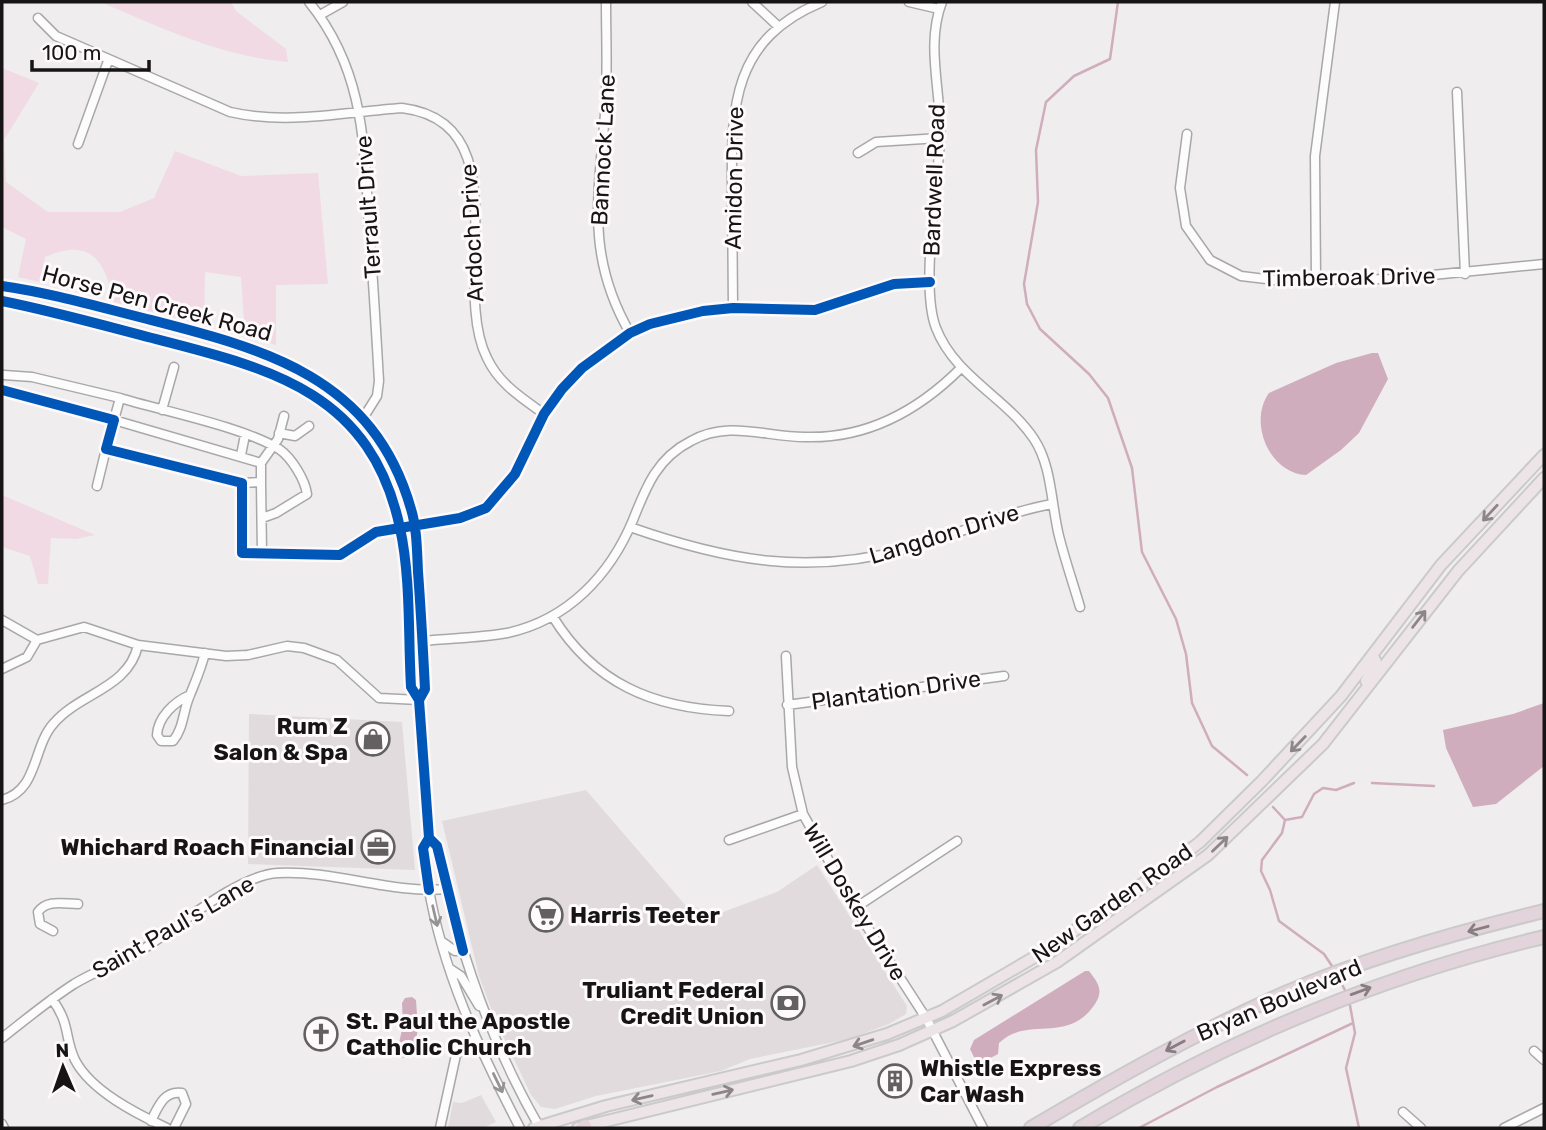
<svg xmlns="http://www.w3.org/2000/svg" width="1546" height="1130" viewBox="0 0 1546 1130" font-family="Rubik,sans-serif">
  <rect width="100%" height="100%" fill="#efedee"/>
  <path fill="#e2dbdd" d="M249,714L402,722L415,870L248,864Z
    M586,790L686,906L723,912L777,892L817,865L907,1006L906,1014L889,1024L849,1039L750,1059L721,1071L596,1096L555,1109L541,1107L531,1095L495,1019L479,976L442,821Z
    M481,1095L496,1122L483,1128H448L453,1102L462,1103Z"/>
  <path fill="#f1dae4" d="M100,2H231L236,11L286,49L288,62C220,56 162,28 100,2Z
    M2,68L39,83L4,140L6,182L48,212H120L154,198L175,151L241,176L318,173L328,284L276,285V345L245,335L241,277L205,272L204,325L114,302C105,260 90,237 45,257L40,282L18,277L26,239L2,227Z
    M2,495L95,535L76,539L51,538L48,584H38L30,556L2,547Z"/>
  <path fill="#d0adbc" d="M1372,353H1378L1388,379L1359,433L1341,450L1306,475C1269,473 1248,422 1269,393L1336,363Z
    M1544,703V766L1496,804L1473,807L1446,748L1443,730L1513,714Z
    M1085,971H1089C1098,983 1104,990 1095,1004C1068,1045 1028,1015 999,1043L998,1054L981,1063L976,1061L970,1049L974,1040Z
    M412,997L416,1000L418,1029L413,1054L403,1058L397,1052L403,1025L402,1003L405,998Z"/>
  <g fill="none" stroke-linecap="round" stroke-linejoin="round">
    <path stroke="#d0adbc" stroke-width="2.5" d="M1118,2L1110,59L1074,76L1046,102L1036,150L1038,202L1024,284L1027,304L1040,329L1089,374L1108,398L1132,468L1142,552L1176,619L1186,654L1192,703L1212,746L1247,775
      M1372,783L1434,786
      M1273,807L1285,820
      M1285,820L1282,833L1262,860L1261,871L1270,890L1279,921L1324,954L1334,969
      M1285,820L1302,817L1314,794L1323,788L1336,790L1354,783
      M1337,975L1347,994
      M1349,1000L1355,1033L1346,1068L1359,1128
      M1139,1128L1217,1087L1353,1023"/>
    <defs>
      <path id="minor" d="M309,2C364,70 364,142 369,226C373,277 376,329 379,381L377,396L362,420
        M606,2C606,39 608,77 605,114C598,198 586,257 630,333
        M752,2L779,27
        M909,2L939,9
        M942,2C925,46 942,93 940,138C938,187 920,287 936,328C955,377 1006,397 1034,439C1052,466 1051,504 1059,536C1065,560 1073,583 1080,607
        M320,15L343,2
        M38,18L56,36L230,112C287,125 345,112 402,108C522,123 449,283 487,358C499,384 522,398 544,414
        M1457,92L1465,274
        M1187,134L1180,188L1186,226L1210,260L1241,276L1274,280L1392,279L1544,264
        M78,144L108,61
        M858,153L876,142L940,138
        M1316,280L1315,156L1335,2
        M2,286C51,293 99,307 147,319C264,349 373,376 411,509C417,529 417,551 418,572C421,611 423,650 425,689L419,700L429,838C421,852 426,867 428,884C442,971 480,1051 520,1128
        M2,301C52,311 102,325 152,338C269,368 371,391 400,528C411,579 408,635 411,687L419,700
        M733,308C733,269 732,229 732,189C731,105 733,39 822,2
        M4,375L32,377L120,398
        M2,390L114,420L106,449L242,483V553L340,555L376,532L460,518L486,508L515,474L544,414L562,389L582,368L630,333L650,324L703,311L733,308L815,310L894,284L930,282
        M162,410L174,367
        M279,433L295,436L309,426
        M241,455L245,435
        M261,463L114,420L120,398C163,411 243,427 279,449C292,458 305,480 307,494L276,513L262,518
        M261,482L262,554
        M242,483L261,482V463L278,439L284,416
        M97,486L106,449
        M630,527C727,561 809,576 910,548C959,534 1003,513 1052,504
        M553,617C594,683 652,708 729,711
        M2,620L37,640L84,627L138,645L226,656L248,655L287,646L304,648L337,660L379,698L419,700
        M423,641C450,638 480,638 507,633C568,620 610,575 633,520C646,487 657,458 691,441C729,420 765,437 805,437C867,439 919,410 961,368
        M786,656L792,767L803,814L855,908L926,1018L983,1128
        M2,669L27,657L37,640
        M190,695C174,702 158,717 157,735L161,741H173C184,728 183,710 190,695C196,680 201,669 205,653
        M787,705L1004,676
        M2,800C39,790 32,747 54,723C80,693 129,688 138,645
        M429,838L437,846C457,945 489,1040 540,1128
        M729,840L803,814
        M855,908L957,841
        M53,931L40,924L38,912C47,899 64,904 78,904
        M441,941L455,951H463
        M449,968L461,976L479,1006
        M52,999C71,1025 64,1037 75,1060C91,1091 137,1114 167,1128
        M2,1038C25,1020 49,1000 74,984C97,970 122,962 145,948C179,926 238,875 278,873C335,870 390,894 446,889
        M1534,1051L1544,1060
        M1403,1112L1421,1128
        M151,1121C158,1107 164,1090 182,1093L186,1104L174,1128
        M2,1124L4,1128
        M440,1128L456,1055L475,1038
        M1504,1128L1544,1108"/>
      <path id="major" d="M1366,681L1376,662L1372,655
        M534,1128L606,1106L801,1060L887,1034L942,1011L1045,951L1171,864L1200,842L1262,781L1341,696L1441,565L1544,455
        M578,1128L851,1061L899,1045L953,1021L1057,962L1208,855L1323,744L1458,571L1544,478"/>
      <path id="highway" d="M582,1128L585,1126
        M1031,1128C1114,1079 1197,1032 1285,993C1368,957 1457,932 1544,911
        M1080,1128C1225,1041 1379,976 1544,937"/>
    </defs>
    <use href="#minor" stroke="#a9a8a8" stroke-width="11"/>
    <use href="#major" stroke="#cbcaca" stroke-width="14"/>
    <use href="#highway" stroke="#cbcaca" stroke-width="16"/>
    <use href="#minor" stroke="#fdfcfc" stroke-width="8"/>
    <use href="#major" stroke="#ede4e8" stroke-width="10"/>
    <use href="#highway" stroke="#e2d4da" stroke-width="12"/>
    <defs>
      <path id="cycleway" d="M2,286C51,293 99,307 147,319C264,349 373,376 411,509C417,529 417,551 418,572C421,611 423,650 425,689L419,700L429,838L423,848L429,890
        M2,301C52,311 102,325 152,338C269,368 371,391 400,528C411,579 408,635 411,687L419,700
        M2,390L114,420L106,449L242,483V553L340,555L376,532L460,518L486,508L515,474L544,414L562,389L582,368L630,333L650,324L703,311L733,308L815,310L894,284L930,282
        M429,838L437,846L463,951"/>
    </defs>
    <use href="#cycleway" stroke="#fef9fb" stroke-width="15"/>
    <use href="#cycleway" stroke="#0057b8" stroke-width="10"/>
  </g>
  <defs><path id="oneway-shaft" d="M-6 0H5M1.5-3L5.5 0L1.5 3" fill="none" stroke-width="1.6" stroke-linecap="round" stroke-linejoin="round" transform="scale(1.75)"/></defs>
  <g stroke="#8c8689">
    <use href="#oneway-shaft" transform="translate(1490 513) rotate(133)"/>
    <use href="#oneway-shaft" transform="translate(1419 619) rotate(-52)"/>
    <use href="#oneway-shaft" transform="translate(1298 744) rotate(134)"/>
    <use href="#oneway-shaft" transform="translate(1220 844) rotate(-44)"/>
    <use href="#oneway-shaft" transform="translate(993 1000) rotate(-28)"/>
    <use href="#oneway-shaft" transform="translate(863 1043) rotate(161)"/>
    <use href="#oneway-shaft" transform="translate(723 1092) rotate(-13)"/>
    <use href="#oneway-shaft" transform="translate(642 1098) rotate(167)"/>
  </g>
  <g stroke="#959494">
    <use href="#oneway-shaft" transform="translate(435 916) rotate(77)"/>
    <use href="#oneway-shaft" transform="translate(498 1083) rotate(64)"/>
  </g>
  <g stroke="#867e81">
    <use href="#oneway-shaft" transform="translate(1478 929) rotate(165)"/>
    <use href="#oneway-shaft" transform="translate(1361 991) rotate(-20)"/>
    <use href="#oneway-shaft" transform="translate(1175 1046) rotate(152)"/>
  </g>
  <defs>
    <symbol id="shop-ring" viewBox="-11 -11 22 22"><circle r="9.5" fill="#fef9fb" stroke="#626061" stroke-width="1.5"/><path d="M-5-2.5h2.3a2.7 3.5 0 0 1 5.4 0H5L5.5 6h-11ZM-1.5-2.5h3a1.5 2.3 0 0 0-3 0Z" fill="#626061"/></symbol>
    <symbol id="office-ring" viewBox="-11 -11 22 22"><circle r="9.5" fill="#fef9fb" stroke="#626061" stroke-width="1.5"/><path d="M-6-3h4V-5.5h4V-3h4V5H-6ZM-1-4.5V-3h2v-1.5ZM-6 0V1H6V0Z" fill="#626061"/></symbol>
    <symbol id="supermarket-ring" viewBox="-11 -11 22 22"><circle r="9.5" fill="#fef9fb" stroke="#626061" stroke-width="1.5"/><path d="M-6-5.5h2.5l.6 2H6L4.5 2H-2.5L-4.4-4H-6ZM-1.5 3.2a1.3 1.3 0 1 0 .1 0ZM3 3.2a1.3 1.3 0 1 0 .1 0Z" fill="#626061"/></symbol>
    <symbol id="bank-ring" viewBox="-11 -11 22 22"><circle r="9.5" fill="#fef9fb" stroke="#626061" stroke-width="1.5"/><path d="M-6-4H6V4H-6ZM0-2.3a2.3 2.3 0 1 0 0 4.6a2.3 2.3 0 1 0 0-4.6Z" fill="#626061"/></symbol>
    <symbol id="church-ring" viewBox="-11 -11 22 22"><circle r="9.5" fill="#fef9fb" stroke="#626061" stroke-width="1.5"/><path d="M-1.2-6h2.4v3.5h3.3v2.4h-3.3V6h-2.4V-.1h-3.3v-2.4h3.3Z" fill="#626061"/></symbol>
    <symbol id="building-ring" viewBox="-11 -11 22 22"><circle r="9.5" fill="#fef9fb" stroke="#626061" stroke-width="1.5"/><path d="M-4-6H4V6H1V3H-1V6H-4ZM-2.5-4.3h1.7v1.8h-1.7ZM.8-4.3h1.7v1.8H.8ZM-2.5-1h1.7V.8h-1.7ZM.8-1h1.7V.8H.8Z" fill="#626061"/></symbol>
  </defs>
  <g fill-rule="evenodd">
    <use href="#shop-ring" x="354" y="720" width="38" height="38"/>
    <use href="#office-ring" x="359" y="828" width="38" height="38"/>
    <use href="#supermarket-ring" x="527" y="896" width="38" height="38"/>
    <use href="#bank-ring" x="769" y="984" width="38" height="38"/>
    <use href="#church-ring" x="302" y="1015" width="38" height="38"/>
    <use href="#building-ring" x="876" y="1062" width="38" height="38"/>
  </g>
  <g text-anchor="middle" stroke-width="6" stroke-linejoin="round" paint-order="stroke">
    <g font-size="23" fill="#161415" stroke="#fef9fb">
      <text transform="translate(603 150) rotate(-87)" y="8">Bannock Lane</text>
      <text transform="translate(734 178) rotate(-89)" y="8">Amidon Drive</text>
      <text transform="translate(934 180) rotate(-88)" y="8">Bardwell Road</text>
      <text transform="translate(368 207) rotate(-94)" y="8">Terrault Drive</text>
      <text transform="translate(472 233) rotate(-93)" y="8">Ardoch Drive</text>
      <text transform="translate(1349 277) rotate(-1)" y="8">Timberoak Drive</text>
      <text transform="translate(157 303) rotate(15)" y="8">Horse Pen Creek Road</text>
      <text transform="translate(944 534) rotate(-17)" y="8">Langdon Drive</text>
      <text transform="translate(896 690) rotate(-8)" y="8">Plantation Drive</text>
      <text transform="translate(855 902) rotate(59)" y="8">Will Doskey Drive</text>
      <text transform="translate(1112 903) rotate(-35)" y="8">New Garden Road</text>
      <text transform="translate(173 927) rotate(-30)" y="8">Saint Paul's Lane</text>
      <text transform="translate(1279 1000) rotate(-23)" y="8">Bryan Boulevard</text>
    </g>
    <g font-size="23" font-weight="bold" fill="#161415" stroke="#fef9fb" text-anchor="end">
      <text x="348" y="734">Rum Z<tspan x="348" dy="26">Salon &amp; Spa</tspan></text>
      <text x="354" y="855">Whichard Roach Financial</text>
      <text x="570" y="923" text-anchor="start">Harris Teeter</text>
      <text x="764" y="998">Truliant Federal<tspan x="764" dy="26">Credit Union</tspan></text>
      <text x="346" y="1029" text-anchor="start">St. Paul the Apostle<tspan x="346" dy="26">Catholic Church</tspan></text>
      <text x="920" y="1076" text-anchor="start">Whistle Express<tspan x="920" dy="26">Car Wash</tspan></text>
    </g>
  </g>
  <rect width="1546" height="1130" fill="none" stroke="#161415" stroke-width="7"/>
  <g transform="translate(63 1067) rotate(358)" stroke="#fef9fb" stroke-width="5" paint-order="stroke">
  <path d="M0-5L12 26L0 18L-12 26Z" fill="#161415"/>
  <text y="-10" font-size="19" font-weight="bold" text-anchor="middle" fill="#161415">N</text>
  </g>
  <path d="M32 60v10h117v-10" fill="none" stroke="#161415" stroke-width="3.5"/>
  <text x="42" y="60" font-size="21" fill="#161415" stroke="#fef9fb" stroke-width="5" paint-order="stroke">100 m</text>
</svg>
